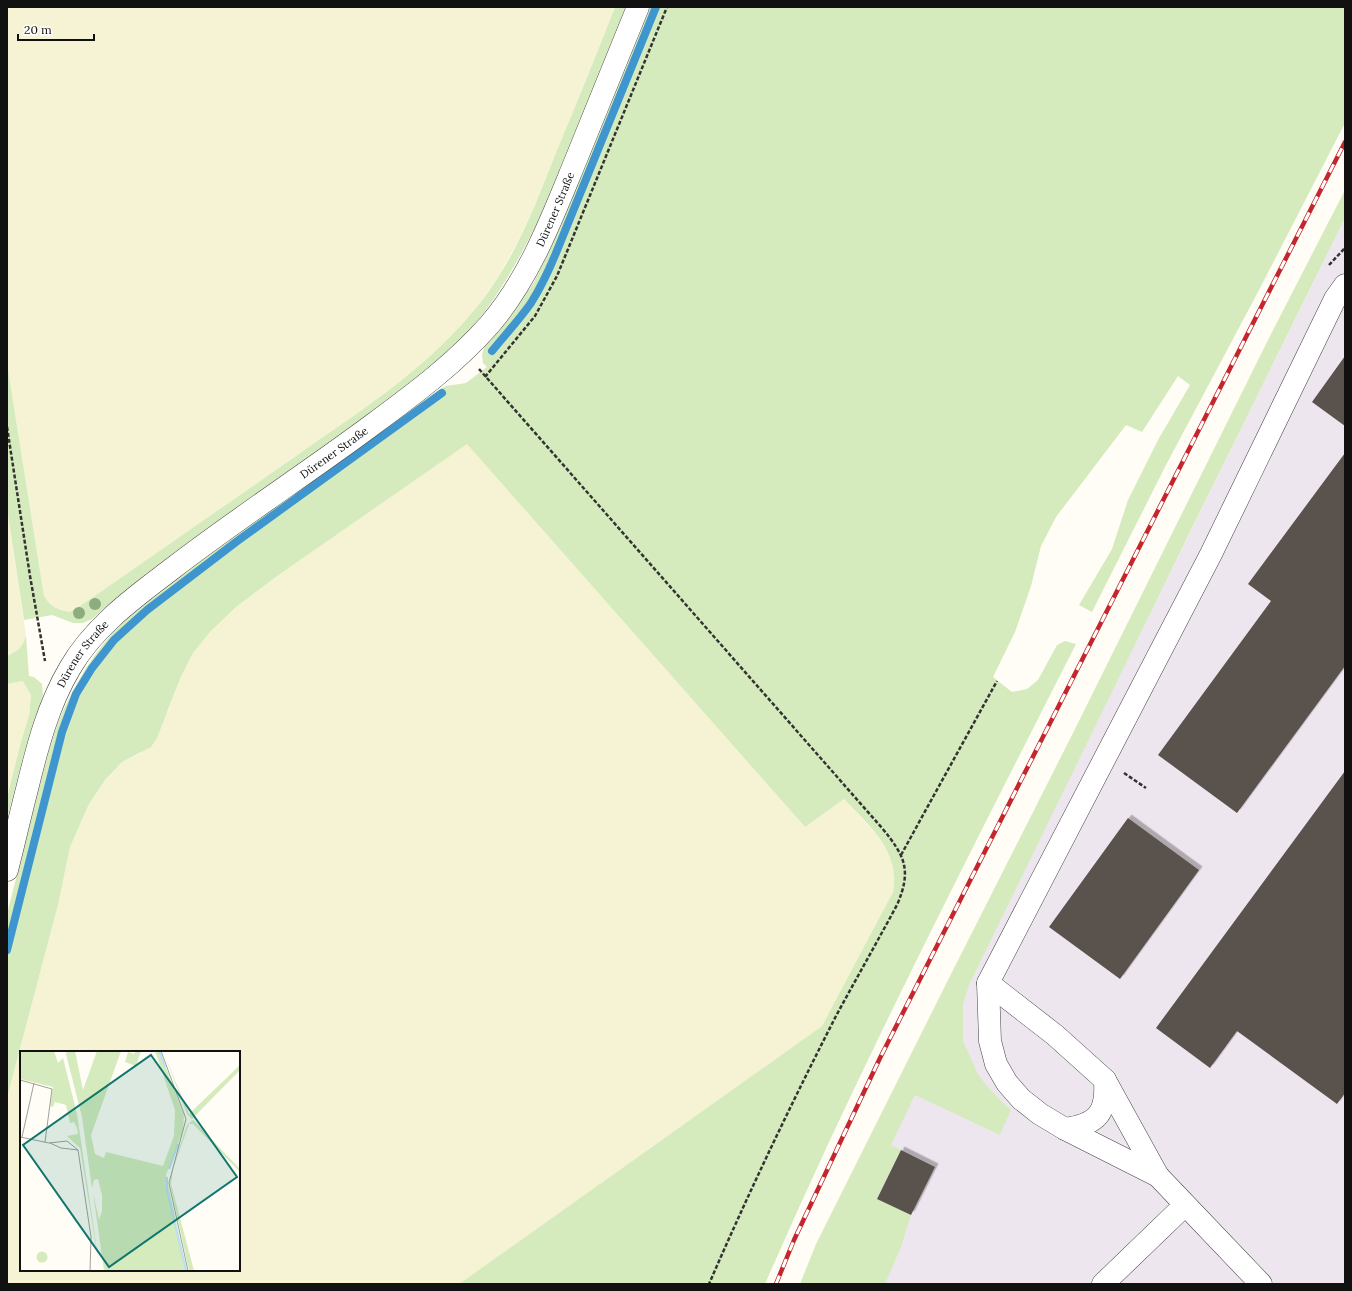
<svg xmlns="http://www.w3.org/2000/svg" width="1352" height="1291" viewBox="0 0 1352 1291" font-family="Lora,serif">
  <defs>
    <filter id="shadow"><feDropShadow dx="3.5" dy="-3.5" stdDeviation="0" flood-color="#0004"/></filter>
  </defs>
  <rect width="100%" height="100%" fill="#fffdf5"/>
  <path fill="#eee6ef" d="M1345,218V1284H825L840,1248L1070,776Z"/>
  <path fill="#f6f3d4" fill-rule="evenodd" d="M7,7H615L541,191L520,237L497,279L471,315L442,347L411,373L363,409L86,602L70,612L60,610L51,606L44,596L7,363Z
    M467,443L805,827L844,799L878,836L889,854L894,868L895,881L893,892L822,1026L459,1284H7V1098L59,901L70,847L89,804L105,780L122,762L141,753L168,711L180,679L193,653L210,632L236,607L280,574ZM21,1052H239V1270H21Z
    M7,508L26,636L24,644L16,652L7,656Z
    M24,681L31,695L29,715L20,745L7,798V684Z"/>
  <path fill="#d5ebbd" d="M615,7H627L538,221C517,263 492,309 458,342C439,360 419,377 398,393L202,532L148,572L92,619L83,623H73L52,615L24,620L7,508V363L44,596C52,608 56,609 70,612L86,602C155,554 224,506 293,458C367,406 447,357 497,279C522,240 539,196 556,153C576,104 596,56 615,7Z
    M649,7H1345V123L1258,292L1166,465L1092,612L1079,605L1112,549L1128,500L1158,440L1190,385L1178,376L1142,432L1126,425L1056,517L1041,546L1031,586L1015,632L993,677L1012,692L1027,689L1038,680L1057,645L1065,641L1076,644C969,855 860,1066 765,1284H459L822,1026L893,892C901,851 869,826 844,799L805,827L467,444L280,574L236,607L210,632L193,653L180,679L157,738L151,747L122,762L105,780L89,804L70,847L59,901L7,1098V914L52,737C68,696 89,657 120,625C137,608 157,593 176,578L440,389L446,386L466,383L487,367L483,363L482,356L484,347L500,330L517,307L534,282L551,247Z
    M1345,190V218L1191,530L969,985L963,1004V1041L978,1074L987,1086L1002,1102L1011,1110L1000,1135L915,1095L891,1145L901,1150L877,1198L911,1215L901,1247L885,1284H800L816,1244L946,984L1074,731L1269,338Z
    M26,636L29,676L34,677L42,684L43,695L23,757L7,819V798L20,745L29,715L31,695L23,681L7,684V656C18,651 23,647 26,636Z"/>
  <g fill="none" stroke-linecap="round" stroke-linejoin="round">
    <path stroke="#3f96cf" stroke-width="8" d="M492,351C505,335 519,320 531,303C541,287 549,270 556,253L656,7
      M7,950L62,732L76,694L92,668L114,640L147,610L236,542L442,393"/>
  </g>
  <path fill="#5a524d" filter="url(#shadow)" d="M1345,356V426L1312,402Z
    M1345,453V666L1237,813L1158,755L1271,601L1248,584Z
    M1345,771V1093L1337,1104L1237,1031L1210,1068L1156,1028Z
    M1128,818L1199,870L1120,979L1049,927Z
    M901,1150L935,1167L911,1215L877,1199Z"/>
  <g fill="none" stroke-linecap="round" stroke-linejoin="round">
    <defs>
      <g id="minor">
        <path id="s1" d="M7,870C14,843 20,816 27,789C37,748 48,705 70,668C94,626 135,597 173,568C238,518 306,474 372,425C414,394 456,363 490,324C530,277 552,218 575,162C596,110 617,59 638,7"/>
        <path d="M988,983L1055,1035L1105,1080L1158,1176"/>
        <path d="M1065,1129C1098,1124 1107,1113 1105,1080"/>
        <path d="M1103,1284L1185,1205"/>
        <path d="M1261,1284L1158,1176L1065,1129L1040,1114L1021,1099L1007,1083L996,1064L990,1041L988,983L1211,554L1335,299L1345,285"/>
      </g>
    </defs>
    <use href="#minor" stroke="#444" stroke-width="23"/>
    <path stroke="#333" stroke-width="2.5" stroke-dasharray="4 2" stroke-linecap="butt" d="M1329,265L1345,248
      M479,369L882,828C905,856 912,870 897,905C877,942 856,979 836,1016C791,1104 748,1194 709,1284
      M485,377L535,316L557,276L667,7
      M7,427L30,576L45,661
      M1124,773L1146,788
      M901,855L997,681"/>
    <use href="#minor" stroke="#fff" stroke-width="22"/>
    <defs>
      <path id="rail" d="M776,1284L794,1240L880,1058L1345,142"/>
    </defs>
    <use href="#rail" stroke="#c4262e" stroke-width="4.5"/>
    <use href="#rail" stroke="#fff" stroke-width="3" stroke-dasharray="9" stroke-linecap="butt"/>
  </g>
  <g fill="#8dad7f">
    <circle cx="95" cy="604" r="6"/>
    <circle cx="79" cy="613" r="6"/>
  </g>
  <g text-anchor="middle" stroke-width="4" stroke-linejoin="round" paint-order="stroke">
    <g font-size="11" fill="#111" stroke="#fff">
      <text dy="4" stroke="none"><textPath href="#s1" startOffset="890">Dürener Straße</textPath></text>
      <text dy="4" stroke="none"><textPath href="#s1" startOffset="555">Dürener Straße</textPath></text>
      <text dy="4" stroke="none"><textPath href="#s1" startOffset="231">Dürener Straße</textPath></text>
    </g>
  </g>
  <g transform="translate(20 1051)">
    <rect width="220" height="220" fill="#fffdf5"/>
    <path d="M0,0H34L38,12L43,7L57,63L80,220L60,97L47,85L58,83L57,77L54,71L50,72L46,54L35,51L33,56L30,55L33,36L0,28ZM47,0H55L63,39L77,0H101L71,84L75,103L84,107L86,101L143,115L154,85L155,59L135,0H140L164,65L163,79L146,124L167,220H84L73,141L79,169L82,160V144L78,128L74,129L72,137L62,66L46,3ZM116,0H121L116,15L105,11L108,1L114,3ZM143,0L169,63L220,14V19L172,68L167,63ZM173,69L220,118V121L173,73H169L153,118L151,133L173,216L174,220H169L150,132L152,119L167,74ZM16.5 206a5.5 5.5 0 1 1 11 0a5.5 5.5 0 1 1-11 0Z" fill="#d5ebbd"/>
    <path fill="none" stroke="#b9e0f7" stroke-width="2" d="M139,0L145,16M149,118L158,93M147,126V139L166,220"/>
    <path fill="none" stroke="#a09f9a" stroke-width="1" d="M141,0L166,68L149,132L168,220M0,29L32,38L25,91M0,86L29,92L47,90L58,99L71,186L70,220M2,86L14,32M30,92L41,97L58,99"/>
    <path fill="#0f766e" fill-opacity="0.15" stroke="#0f766e" stroke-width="2" d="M131,4L217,126L89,216L3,94Z"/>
    <rect width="220" height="220" fill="none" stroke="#111" stroke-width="2"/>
  </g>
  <rect width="1352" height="1291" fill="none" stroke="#111111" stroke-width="16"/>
  <path d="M18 34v6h76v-6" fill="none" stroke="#111111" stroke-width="2"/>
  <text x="24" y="34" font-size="12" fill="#111111" stroke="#ffffff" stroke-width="3" paint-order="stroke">20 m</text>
</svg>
